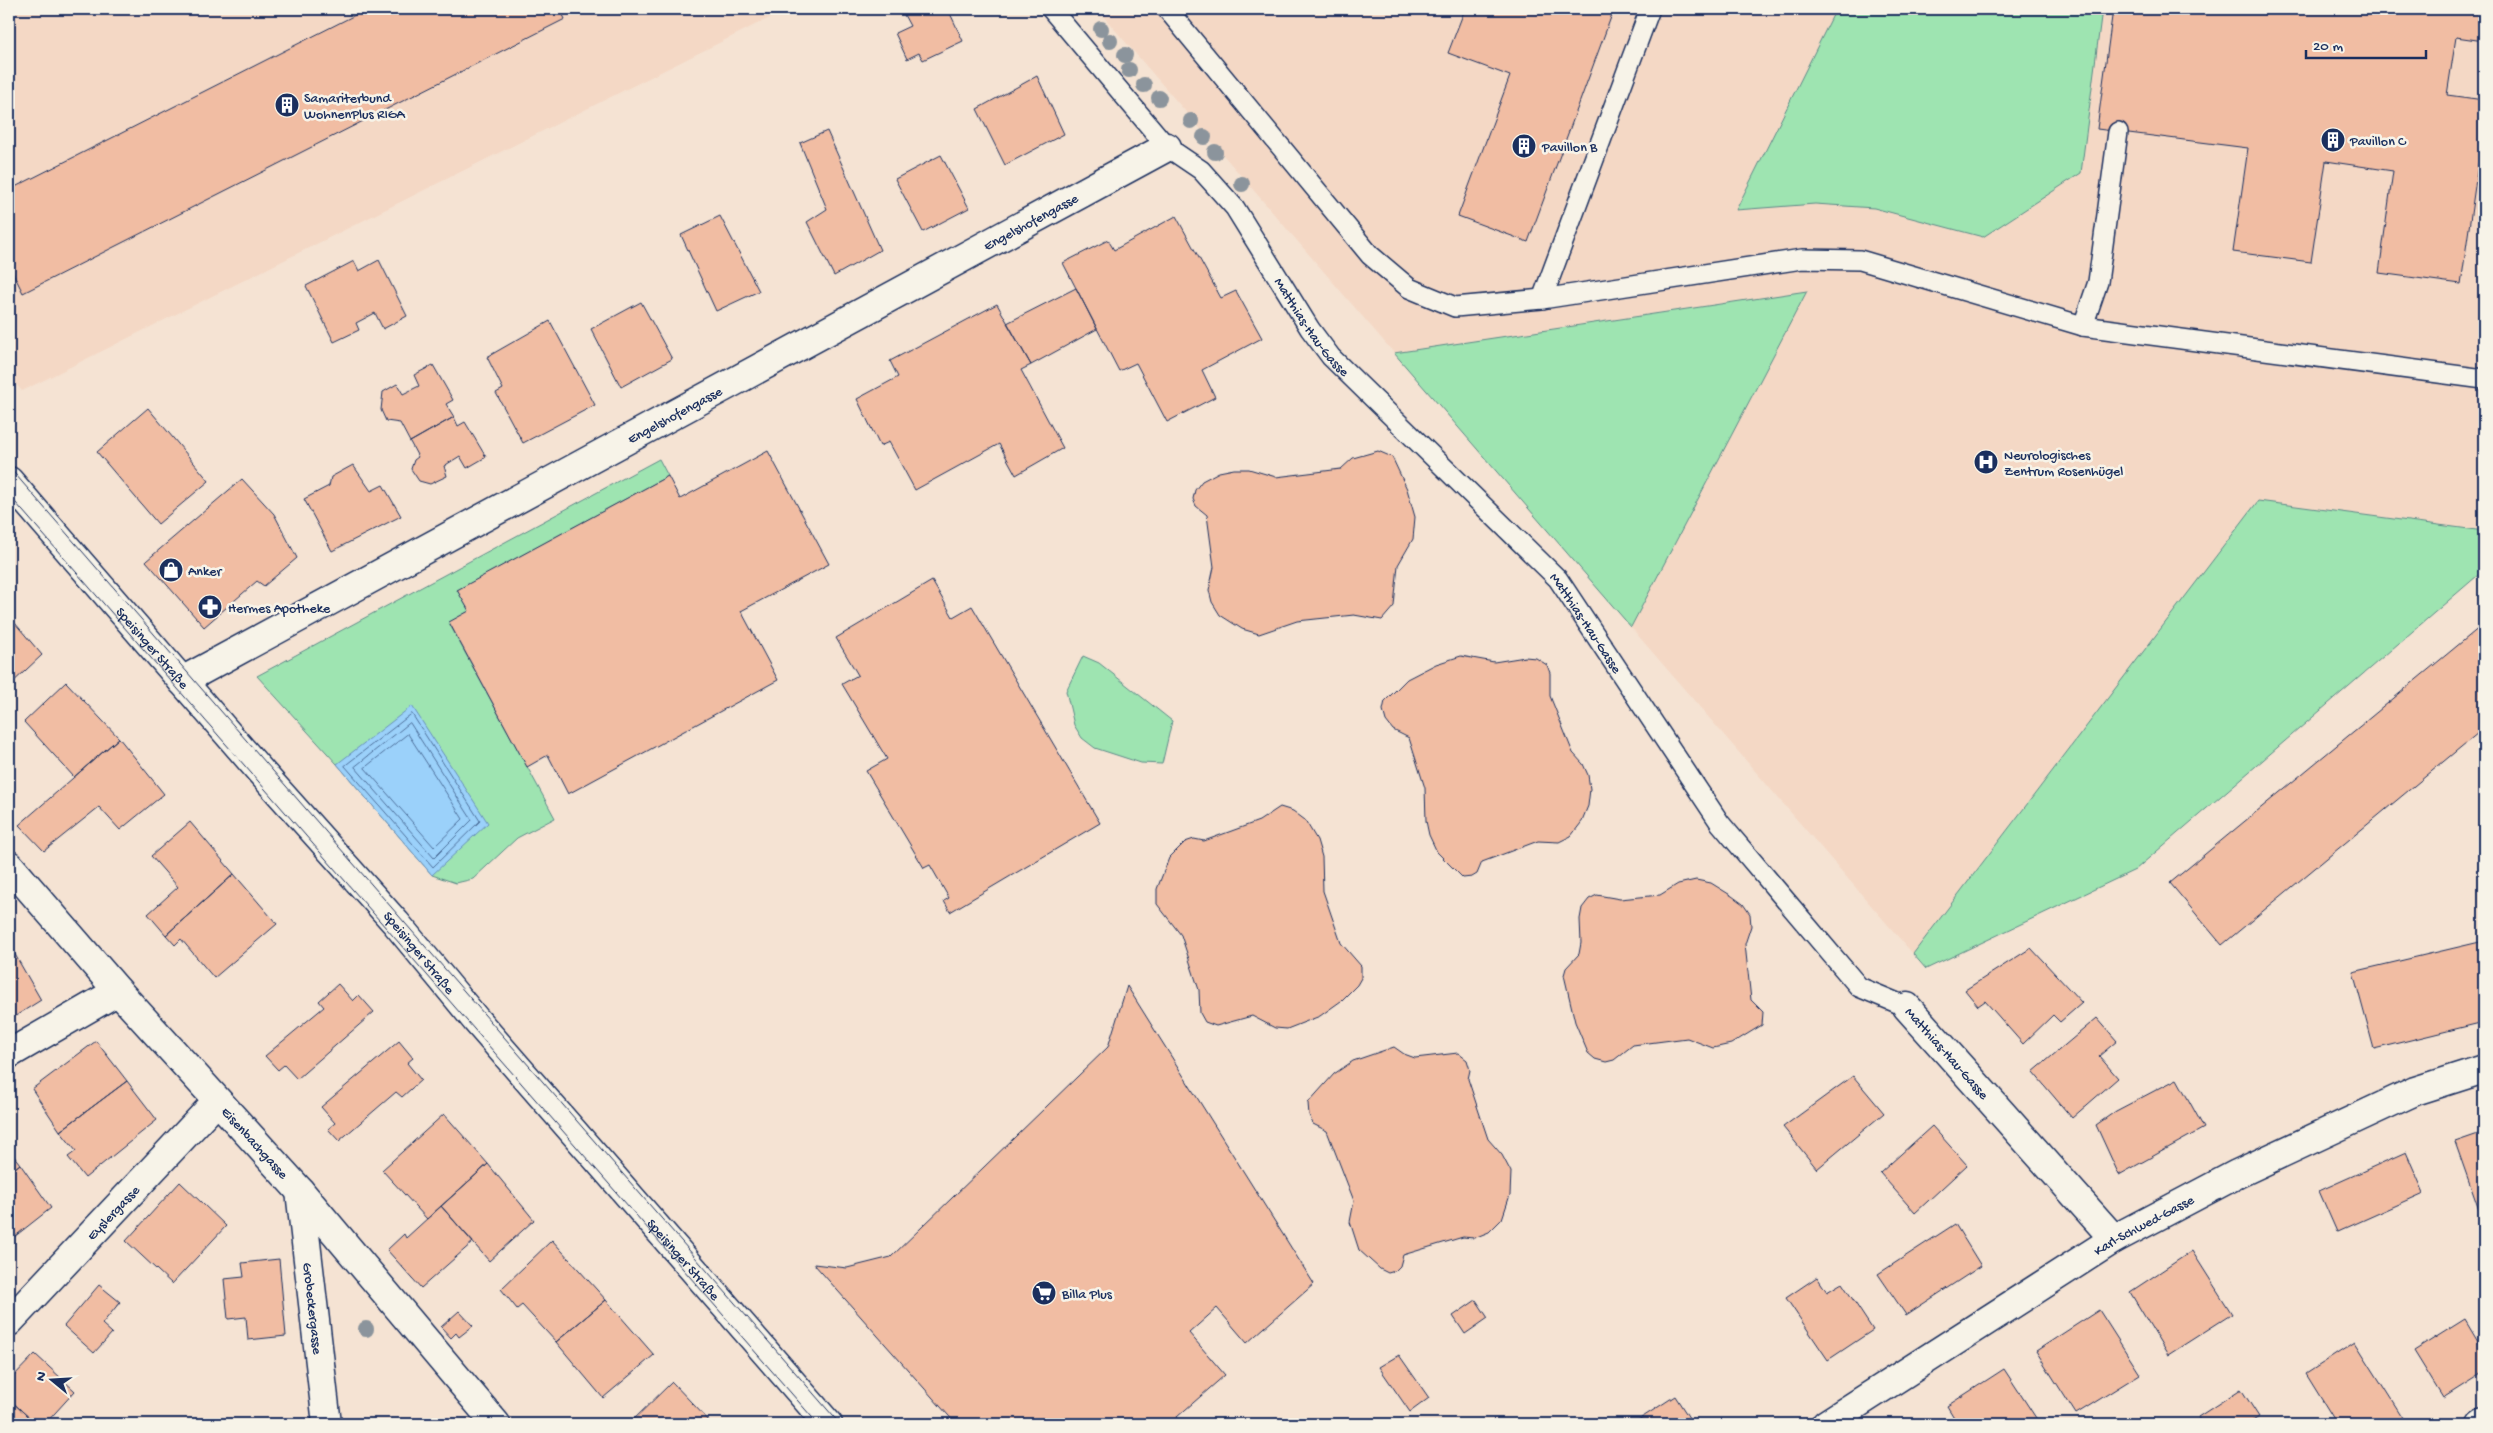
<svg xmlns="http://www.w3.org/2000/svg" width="2493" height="1433" viewBox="0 0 2493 1433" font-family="'Gochi Hand',sans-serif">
  <rect width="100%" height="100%" fill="#f5e3d3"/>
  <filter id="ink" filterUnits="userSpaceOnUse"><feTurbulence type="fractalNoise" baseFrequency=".02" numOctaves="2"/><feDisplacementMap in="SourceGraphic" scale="10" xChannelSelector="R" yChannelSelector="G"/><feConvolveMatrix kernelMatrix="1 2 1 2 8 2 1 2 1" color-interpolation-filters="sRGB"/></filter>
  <g filter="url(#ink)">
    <path fill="#f4d8c5" d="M9,9H787L22,391L9,376Z
      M1097,9H2484V570L2135,870L1926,969Z"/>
    <path fill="#9ee4b1" stroke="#5c8a88" d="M1836,9H2102L2081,173L1983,237L1874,208L1815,204L1736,210Z
      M1807,291L1631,627L1394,353Z
      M659,459L668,476L458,590L469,611L449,623L555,818L517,838L473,879L456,883L432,875L337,764L257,676Z
      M2258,501L2484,531V570L2135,870L1926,969L1913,954Z
      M1083,656L1099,663L1172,721L1162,764L1141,763L1095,748L1082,738L1074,725L1066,691Z"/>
    <path fill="#9bd1fa" stroke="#6890bc" d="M412,706L488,823L432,875L337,764Z"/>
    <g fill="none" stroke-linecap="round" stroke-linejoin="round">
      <path stroke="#4e709c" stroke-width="1" d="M412,714L480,821L433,867L345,766Z
        M410,723L472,820L434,858L355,767Z
        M408,734L463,819L434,847L365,768Z"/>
    </g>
    <path fill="#f1bda3" stroke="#1b2f5e" d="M367,9H560L565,19L23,293L9,265V190Z
      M913,9H948L963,41L923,60L919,53L907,59L895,33L910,26L903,13Z
      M1465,9H1614L1528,242L1458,216L1510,76L1448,53Z
      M2113,9H2484V41L2456,37L2447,95L2484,100V123L2461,284L2379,273L2393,171L2326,161L2311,262L2233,252L2248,148L2097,129Z
      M1037,76L1064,134L1005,165L977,109Z
      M827,131L880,250L834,276L807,222L827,209L800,143Z
      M941,155L969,208L923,232L895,179Z
      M720,216L759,291L716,311L681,235Z
      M1176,216L1221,298L1236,291L1262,338L1202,370L1215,397L1167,422L1136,363L1119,371L1063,263L1108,240L1114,250Z
      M379,260L407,316L383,329L375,313L356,323L359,330L334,342L306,286L354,261L359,271Z
      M1076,288L1097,329L1031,365L1007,323Z
      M641,302L672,359L621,387L591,329Z
      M997,304L1031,365L1021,370L1063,448L1016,475L999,444L915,490L889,442L880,446L857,399L898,377L890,361Z
      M550,321L595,405L523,443L496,393L503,389L487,357Z
      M433,365L453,400L446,404L454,417L410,442L400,423L386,421L381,410L383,392L397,384L403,394L419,386L414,375Z
      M148,408L209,481L158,524L97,452Z
      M454,417L458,426L465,422L486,457L467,468L460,456L444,466L447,476L430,484L419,481L411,469L414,460L418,457L410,442Z
      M768,451L829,564L741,611L778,680L568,794L548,755L527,767L449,622L469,611L457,590L668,476L680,499Z
      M1378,451L1392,457L1407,489L1415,517L1413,539L1398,565L1394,606L1382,620L1354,615L1297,621L1259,634L1242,629L1220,615L1212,602L1209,590L1214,567L1207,515L1196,506L1193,499L1195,490L1202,481L1219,472L1234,469H1249L1276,477L1341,469L1353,458Z
      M353,465L371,491L383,485L401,516L332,551L304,499L329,486L331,477Z
      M242,479L274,514L297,558L264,586L257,581L204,627L146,561Z
      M932,581L953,617L972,606L1100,823L950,912L944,901L949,898L930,865L924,868L866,771L887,759L842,684L858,675L836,638Z
      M9,616L42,655L9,686Z
      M2480,627L2484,632V728L2222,945L2170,883Z
      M1461,656L1494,662L1525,657L1536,658L1547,665L1550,673V696L1573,753L1583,764L1588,775L1590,789L1588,806L1581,823L1571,836L1559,842L1538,841L1482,862L1477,874L1472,877L1463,878L1437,852L1429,835L1426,821L1425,788L1409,738L1393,730L1386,721L1383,710L1385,701L1407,679L1436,664Z
      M66,682L119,738L74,777L24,722Z
      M119,738L164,794L120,830L99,807L44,851L19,825Z
      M1280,807L1293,811L1305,820L1317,840L1322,857L1323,891L1341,943L1361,966V978L1357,985L1341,1001L1320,1016L1287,1029L1275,1028L1252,1016L1216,1026L1205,1022L1200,1013L1199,990L1181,935L1157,904V889L1169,858L1185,842L1194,839L1204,841L1259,821Z
      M190,822L234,874L166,935L148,914L178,887L151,856Z
      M234,874L277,924L214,978L181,939L175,945L166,935Z
      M1696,880L1711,883L1732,896L1743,904L1750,914L1751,926L1745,944L1751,1000L1763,1012L1762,1025L1731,1044L1713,1048L1687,1038L1633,1045L1614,1060L1606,1062L1595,1059L1588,1053L1575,1022L1564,975L1566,968L1579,954L1581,943L1580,919L1582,908L1589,899L1597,895L1620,899L1660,895L1678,884Z
      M2484,941V1022L2374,1049L2353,972Z
      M9,944L41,1000L9,1020Z
      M2031,948L2082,1003L2060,1022L2053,1015L2023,1044L1985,1001L1978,1006L1965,990Z
      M338,984L353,1001L359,995L374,1012L297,1079L284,1065L278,1070L265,1056L324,1007L319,1001Z
      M1127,986L1314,1284L1247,1343L1217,1308L1189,1333L1225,1375L1169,1424H956L814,1264L847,1268L891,1257L1108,1047Z
      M2097,1018L2117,1041L2099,1056L2118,1078L2072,1118L2033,1072Z
      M96,1041L127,1081L60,1131L32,1089Z
      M399,1041L413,1058L407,1063L421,1080L402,1097L396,1092L339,1141L328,1129L335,1123L321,1107Z
      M1394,1047L1404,1054L1415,1058L1458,1053L1467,1060L1470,1070L1468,1079L1488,1139L1502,1155L1511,1172L1510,1195L1502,1219L1489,1232L1474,1238L1463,1237L1403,1255L1400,1266L1395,1271L1388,1273L1380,1269L1359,1250L1350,1222L1354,1201L1327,1131L1313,1124L1309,1115L1308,1103L1334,1074L1353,1061Z
      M1853,1076L1884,1113L1817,1169L1783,1127Z
      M2177,1079L2204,1128L2119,1175L2096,1125L2116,1111Z
      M127,1081L157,1120L85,1178L68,1157L76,1151L60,1131Z
      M444,1114L488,1164L427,1219L382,1170Z
      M1932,1126L1967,1165L1915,1213L1880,1173Z
      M2484,1132V1208L2479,1210L2455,1142Z
      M9,1150L20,1164L9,1173Z
      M2406,1152L2424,1193L2337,1232L2319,1191Z
      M20,1164L51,1208L9,1241V1173Z
      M488,1164L534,1220L489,1261L441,1206Z
      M180,1182L226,1226L172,1284L126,1241Z
      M441,1206L473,1242L421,1288L387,1250L404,1234L406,1238Z
      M1955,1224L1981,1266L1906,1315L1878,1274Z
      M552,1240L606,1300L556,1342L522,1305L517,1309L501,1289Z
      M2192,1251L2232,1314L2168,1355L2130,1292Z
      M279,1259L286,1336L248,1340L246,1317L228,1319L224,1279L244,1277L242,1263Z
      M1817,1277L1827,1292L1842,1283L1873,1330L1828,1360L1786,1298Z
      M99,1285L120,1302L102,1324L112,1333L94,1353L64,1326Z
      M606,1300L654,1355L603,1398L556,1342Z
      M1476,1300L1488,1318L1465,1334L1453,1316Z
      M2099,1310L2140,1374L2076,1414L2036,1351Z
      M459,1311L473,1326L459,1337L456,1333L451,1338L441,1327Z
      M2465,1319L2484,1351V1372L2443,1398L2414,1351Z
      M2355,1342L2405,1421L2399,1424H2337L2306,1374Z
      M35,1354L75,1391L45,1424H36L9,1399V1381Z
      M1399,1355L1429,1398L1410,1412L1379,1367Z
      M2004,1369L2038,1421L2032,1424H1958L1947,1406Z
      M672,1382L712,1424H629Z
      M2241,1389L2259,1417L2248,1424H2202L2198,1417Z
      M1675,1396L1693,1424H1632Z
      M9,1399L36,1424H9Z"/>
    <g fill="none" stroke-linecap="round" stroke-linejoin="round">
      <defs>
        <g id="service">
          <path id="s1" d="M1051,9L1167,147L1201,170L1235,208L1310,329L1331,357L1558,579L1720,823L1859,987L1907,1007"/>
          <path d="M1167,9L1370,255L1409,288L1455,307L1542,299L1802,259L1860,260L2083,326L2484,379"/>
          <path d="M1542,299L1650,9"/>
          <path d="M2083,326L2098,282L2118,132"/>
        </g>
        <g id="minor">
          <path id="s2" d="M182,681L1167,147"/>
          <path id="s3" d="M9,865L118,991L300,1191L496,1424"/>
          <path id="s4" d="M1907,1007L2114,1239"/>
          <path d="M9,1054L118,991"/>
          <path id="s5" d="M300,1191L327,1424"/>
          <path id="s6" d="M9,1322L217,1101"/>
          <path d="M2481,1424L2484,1422"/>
        </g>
        <g id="tertiary">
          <path id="s7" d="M1826,1424L2114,1239L2237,1174L2415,1091L2484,1069"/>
        </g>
        <g id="secondary">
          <path id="s8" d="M9,481L261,772L396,923L476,1020L828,1424"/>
        </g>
      </defs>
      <use href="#service" stroke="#1b2f5e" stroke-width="22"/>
      <use href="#minor" stroke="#1b2f5e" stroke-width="31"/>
      <use href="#tertiary" stroke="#1b2f5e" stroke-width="31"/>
      <use href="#secondary" stroke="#1b2f5e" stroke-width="31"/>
      <use href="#service" stroke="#f7f3e8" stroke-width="19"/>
      <use href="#minor" stroke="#f7f3e8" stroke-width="28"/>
      <use href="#tertiary" stroke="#f7f3e8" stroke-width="28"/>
      <use href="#secondary" stroke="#f7f3e8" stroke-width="28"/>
      <path stroke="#1b2f5e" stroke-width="1" d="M9,467L840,1424
        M9,495L818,1424"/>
    </g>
    <g fill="#8b949c">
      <circle cx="1101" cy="29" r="8"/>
      <circle cx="1110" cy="41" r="8"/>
      <circle cx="1125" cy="55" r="8"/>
      <circle cx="1129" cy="70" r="8"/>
      <circle cx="1144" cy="85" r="8"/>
      <circle cx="1159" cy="98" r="8"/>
      <circle cx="1191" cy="121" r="8"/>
      <circle cx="1204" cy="137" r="8"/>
      <circle cx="1215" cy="152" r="8"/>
      <circle cx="1242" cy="184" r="8"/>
      <circle cx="366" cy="1329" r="8"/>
    </g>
  </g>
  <defs>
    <symbol id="building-disc" viewBox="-11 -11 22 22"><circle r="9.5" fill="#1b2f5e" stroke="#f7f3e8"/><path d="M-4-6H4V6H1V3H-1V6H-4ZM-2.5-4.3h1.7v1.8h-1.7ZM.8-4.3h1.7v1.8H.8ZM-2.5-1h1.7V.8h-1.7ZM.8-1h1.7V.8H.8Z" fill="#fff"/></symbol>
    <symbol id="hospital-disc" viewBox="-11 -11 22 22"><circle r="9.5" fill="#1b2f5e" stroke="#f7f3e8"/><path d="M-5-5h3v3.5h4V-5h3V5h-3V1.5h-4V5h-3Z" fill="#fff"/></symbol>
    <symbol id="shop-disc" viewBox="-11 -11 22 22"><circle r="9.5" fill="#1b2f5e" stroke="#f7f3e8"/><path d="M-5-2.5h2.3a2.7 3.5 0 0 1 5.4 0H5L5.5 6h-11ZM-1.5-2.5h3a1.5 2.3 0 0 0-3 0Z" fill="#fff"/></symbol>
    <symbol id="pharmacy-disc" viewBox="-11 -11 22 22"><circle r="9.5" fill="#1b2f5e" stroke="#f7f3e8"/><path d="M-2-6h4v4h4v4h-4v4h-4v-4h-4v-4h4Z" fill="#fff"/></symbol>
    <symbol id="supermarket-disc" viewBox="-11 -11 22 22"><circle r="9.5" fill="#1b2f5e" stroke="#f7f3e8"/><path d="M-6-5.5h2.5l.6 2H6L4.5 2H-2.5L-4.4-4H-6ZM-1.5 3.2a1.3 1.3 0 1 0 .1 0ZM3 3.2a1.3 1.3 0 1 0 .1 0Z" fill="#fff"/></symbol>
  </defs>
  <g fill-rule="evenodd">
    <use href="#building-disc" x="273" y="91" width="28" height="28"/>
    <use href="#building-disc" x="2319" y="126" width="28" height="28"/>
    <use href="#building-disc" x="1510" y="132" width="28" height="28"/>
    <use href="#hospital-disc" x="1972" y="448" width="28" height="28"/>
    <use href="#shop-disc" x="157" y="556" width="28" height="28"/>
    <use href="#pharmacy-disc" x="196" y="593" width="28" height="28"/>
    <use href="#supermarket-disc" x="1030" y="1279" width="28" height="28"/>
  </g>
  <g text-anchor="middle" stroke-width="5" stroke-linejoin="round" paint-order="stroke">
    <g font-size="14" fill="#1b2f5e" stroke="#f7f3e8" text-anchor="start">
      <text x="304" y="102">Samariterbund<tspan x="304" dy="16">WohnenPlus RIGA</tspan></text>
      <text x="2350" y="145">Pavillon C</text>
      <text x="1542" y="151">Pavillon B</text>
      <text x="2004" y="459">Neurologisches<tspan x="2004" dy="16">Zentrum Rosenhügel</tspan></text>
      <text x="188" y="575">Anker</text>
      <text x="228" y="612">Hermes Apotheke</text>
      <text x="1062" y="1298">Billa Plus</text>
    </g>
    <g font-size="14" fill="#1b2f5e" stroke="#f7f3e8">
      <text dy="5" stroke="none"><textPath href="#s2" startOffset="965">Engelshofengasse</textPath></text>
      <text dy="5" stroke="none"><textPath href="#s1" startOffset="414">Matthias-Hau-Gasse</textPath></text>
      <text dy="5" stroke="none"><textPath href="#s2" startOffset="560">Engelshofengasse</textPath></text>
      <text dy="5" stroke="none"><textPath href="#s1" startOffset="819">Matthias-Hau-Gasse</textPath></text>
      <text dy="5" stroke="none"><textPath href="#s8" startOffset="220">Speisinger Straße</textPath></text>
      <text dy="5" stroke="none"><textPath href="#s8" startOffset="625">Speisinger Straße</textPath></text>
      <text dy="5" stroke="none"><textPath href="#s4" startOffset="61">Matthias-Hau-Gasse</textPath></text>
      <text dy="5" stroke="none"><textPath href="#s3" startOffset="371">Eisenbachgasse</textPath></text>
      <text dy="5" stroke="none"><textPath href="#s6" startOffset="151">Eyslergasse</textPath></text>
      <text dy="5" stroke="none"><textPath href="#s7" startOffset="375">Karl-Schwed-Gasse</textPath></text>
      <text dy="5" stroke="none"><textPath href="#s8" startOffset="1030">Speisinger Straße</textPath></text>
      <text dy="5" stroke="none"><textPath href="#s5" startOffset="118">Grobeckergasse</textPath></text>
    </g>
  </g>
  <rect width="2493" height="1433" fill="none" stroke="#f7f3e8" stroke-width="30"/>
  <rect x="15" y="15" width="2463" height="1403" fill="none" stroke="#1b2f5e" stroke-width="2" filter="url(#ink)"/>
  <g transform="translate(52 1380) rotate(288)" stroke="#f7f3e8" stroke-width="4" paint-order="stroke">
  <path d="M0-4L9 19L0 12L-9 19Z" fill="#1b2f5e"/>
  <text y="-8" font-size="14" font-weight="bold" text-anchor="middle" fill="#1b2f5e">N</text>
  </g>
  <path d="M2306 50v8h120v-8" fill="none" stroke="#1b2f5e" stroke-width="2.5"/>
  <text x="2313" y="50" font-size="15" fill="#1b2f5e" stroke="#f7f3e8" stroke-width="4" paint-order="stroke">20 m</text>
</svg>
